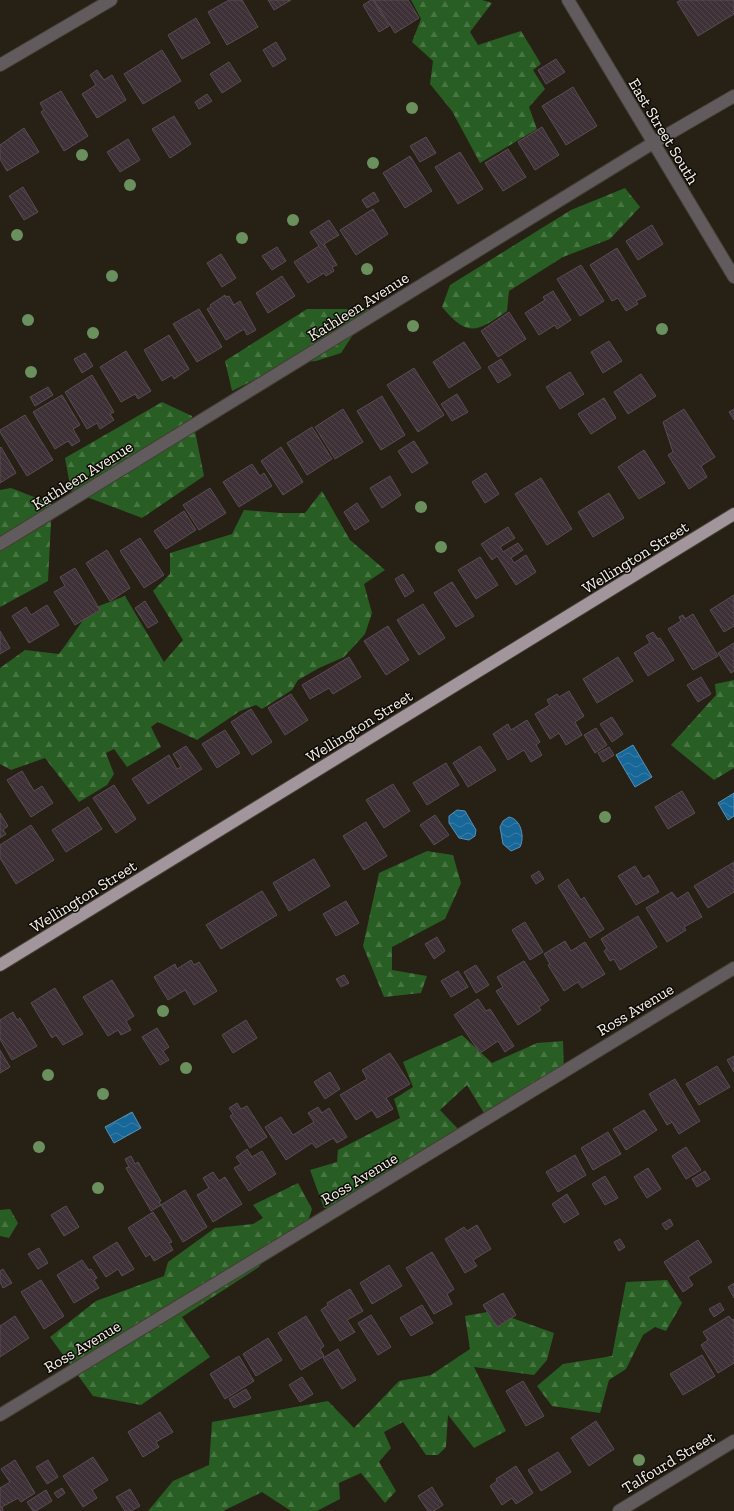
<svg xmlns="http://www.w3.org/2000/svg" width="734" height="1511" viewBox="0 0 734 1511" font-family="'Zilla Slab',serif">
  <defs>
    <pattern id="forest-firs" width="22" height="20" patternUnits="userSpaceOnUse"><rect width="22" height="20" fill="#285e23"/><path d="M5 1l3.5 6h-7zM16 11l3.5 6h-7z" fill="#487643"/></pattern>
    <pattern id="water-waves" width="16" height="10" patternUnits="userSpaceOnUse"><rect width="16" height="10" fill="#186799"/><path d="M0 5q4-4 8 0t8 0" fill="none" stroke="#3a7da7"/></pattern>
    <pattern id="building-back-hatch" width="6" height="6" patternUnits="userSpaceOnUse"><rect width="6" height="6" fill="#3e3137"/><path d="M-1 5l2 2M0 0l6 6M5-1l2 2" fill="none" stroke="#51454a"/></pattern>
  </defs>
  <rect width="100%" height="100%" fill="#272015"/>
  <path fill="url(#forest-firs)" d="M411,0H482L492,3L470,32L478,45L521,31L541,64L533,70L545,89L529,107L537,129L480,163L452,111L430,84L433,61L412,42L421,19Z
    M625,188L640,207L610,239L563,257L509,291L507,311C477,332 468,338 442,307L450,285L571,210Z
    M307,309H370L341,353L316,361L288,363L232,391L225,361Z
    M162,402L192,416L204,476L142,518L71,491L65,458Z
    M11,488L52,504L48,581L0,607V490Z
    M322,491L350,540L385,570L364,584L372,613L365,634L344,657L319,668L298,680L292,690L262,709L256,705L240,711L197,740L158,722L151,727L161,747L127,767L114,749L106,753L114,774L107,785L79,802L45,758L11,770L0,764V668L25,650L59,654L91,609L125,596L164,662L183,640L153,591L170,574V553L232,534L244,510L281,513H305Z
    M734,680V768L714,780L671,745L716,695L715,684Z
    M427,851L453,855L461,883L445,919L392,947V970L427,976L421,993L384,997L363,946L379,873Z
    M462,1035L492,1063L537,1043L563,1041L564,1071L536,1094L484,1113L467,1085L440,1110L458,1129L413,1164L393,1166L353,1208H324L310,1170L337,1162L338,1150L400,1118L394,1099L413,1087L403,1062Z
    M298,1183L312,1209L304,1234L277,1241L259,1267L182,1317L210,1357L141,1405L93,1396L50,1337L96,1301L164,1276L168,1262L215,1228L253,1224L263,1218L253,1205Z
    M10,1209L18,1223L9,1238L0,1236V1210Z
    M667,1280L682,1303L666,1331L655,1327L643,1335L626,1369L609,1380L600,1413L552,1406L537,1386L563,1364L612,1356L626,1282Z
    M493,1311L554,1333L547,1360L534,1375L474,1367L506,1431L474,1448L448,1415L446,1447L438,1455H426L403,1422L384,1432L391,1448L379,1462L396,1491L385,1503L361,1473L339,1483L340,1499L317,1511H291L262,1492L223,1511H148L173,1481L209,1465L212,1422L328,1401L354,1428L399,1381L431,1375L470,1349L465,1316Z"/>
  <path fill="url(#water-waves)" stroke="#5b91b2" d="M633,745L652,777L635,787L616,755Z
    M734,793V816L728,820L718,803Z
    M457,810L465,811L476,830L475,836L469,840L459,838L449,823V816Z
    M509,817C521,819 525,837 520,847L511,851L503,844L500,827L503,821Z
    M132,1112L141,1128L114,1143L105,1127Z"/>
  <path fill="url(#building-back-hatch)" stroke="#5b4c53" d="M229,0H242L258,27L227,45L208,12Z
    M268,0H291L274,10Z
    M371,0H373L389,26L379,32L363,5Z
    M374,0H408L419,18L395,33Z
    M681,0H734V14L698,36L677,2Z
    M196,18L210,43L182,59L168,35Z
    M276,42L286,59L273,67L263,50Z
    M162,50L181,81L143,104L124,74Z
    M556,59L565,72L546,84L538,70Z
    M229,62L241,81L222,93L210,74Z
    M97,70L104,80L112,75L126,100L97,118L82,94L96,85L90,75Z
    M573,87L597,126L566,145L542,106Z
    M61,91L88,136L64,151L41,112L44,110L40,103Z
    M207,94L212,101L199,109L195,102Z
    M174,116L191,144L170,158L152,129Z
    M542,127L559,155L535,170L518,142Z
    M24,128L39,152L7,171L0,159V145Z
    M426,137L436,153L420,162L410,146Z
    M128,139L140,160L120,172L107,152Z
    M508,149L526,177L503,191L485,163Z
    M460,152L483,189L458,204L435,167Z
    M410,156L432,191L405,208L383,173Z
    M23,187L38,212L24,220L9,196Z
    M374,192L379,201L367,208L362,200Z
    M373,209L388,234L356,255L340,230Z
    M329,220L339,235L324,244L337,265L332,267L334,271L326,276L324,273L308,283L294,262L319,246L310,232Z
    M652,225L663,244L638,260L626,241Z
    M277,247L286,261L272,270L262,256Z
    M617,248L646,296L636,301L638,304L626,311L618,298L612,301L590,265Z
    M221,254L236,278L222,287L207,263Z
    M581,265L604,301L580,316L557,279Z
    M282,276L295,296L268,313L256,293Z
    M553,291L571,320L557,329L555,325L539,335L525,313L545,300L543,297Z
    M225,295L226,297L229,296L234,305L240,301L256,330L247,335L244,329L226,340L207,309L211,307L210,305Z
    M199,309L222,347L197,362L173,324Z
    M509,312L526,339L498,357L481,331Z
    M169,335L189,369L174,379L172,375L162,381L144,350Z
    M609,341L622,361L603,373L591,352Z
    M464,342L481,368L449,388L433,362Z
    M126,351L151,391L138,399L135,394L121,402L100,367Z
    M85,353L93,366L82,373L74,359Z
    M501,359L511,375L498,383L488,367Z
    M414,368L444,415L418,432L387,385Z
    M570,372L584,394L560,409L546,387Z
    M641,374L656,396L628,414L614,392Z
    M92,375L114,412L110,414L114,420L100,429L97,423L87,429L65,392Z
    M48,387L53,395L35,406L30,397Z
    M457,394L468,412L452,421L441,404Z
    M62,395L80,425L73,429L80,441L72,446L68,441L55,449L33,412Z
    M382,396L405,435L381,450L357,411Z
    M604,398L616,418L591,434L578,414Z
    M343,409L363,442L335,459L315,427Z
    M684,409L715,457L701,466L707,477L689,489L668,455L673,452L663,422Z
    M734,409V420L729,412Z
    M25,415L53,460L27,476L0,432V430Z
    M312,427L332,459L307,475L287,443Z
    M414,441L428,463L412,473L398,451Z
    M1,447L16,473L0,483V448Z
    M281,447L303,482L283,495L261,461Z
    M644,450L665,483L639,499L618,467Z
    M252,464L260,476L264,473L272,486L239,507L223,482Z
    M486,473L499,494L485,503L472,482Z
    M390,476L401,495L382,508L370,488Z
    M541,478L572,529L547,545L515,494Z
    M210,488L226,513L199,530L183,505Z
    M609,493L624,518L593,537L578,512Z
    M357,503L369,521L355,530L344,512Z
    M184,511L196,530L166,549L154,531Z
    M508,527L515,538L500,547L503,552L518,543L523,550L511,558L514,563L526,555L536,572L516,585L497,556L492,560L481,544Z
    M140,538L164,575L144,588L120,551Z
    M107,550L130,588L110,601L86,563Z
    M480,557L498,585L476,599L458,570Z
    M75,568L100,610L75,625L54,592L65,586L60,577Z
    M403,574L414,591L405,597L395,579Z
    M452,582L474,616L456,627L434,593Z
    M734,595V626L724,632L710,610Z
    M145,601L158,622L148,628L135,608Z
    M423,604L445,638L419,655L397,620Z
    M47,605L59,625L29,643L12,616L26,607L31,615Z
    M693,614L718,656L693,670L668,629L681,621L679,617L683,615L685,619Z
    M388,626L409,660L386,675L364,641Z
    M0,631L10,648L0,654Z
    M653,632L658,639L660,638L674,660L648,676L634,653L650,643L646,636Z
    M734,643V671L731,673L718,653Z
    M349,657L361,677L333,694L329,688L310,699L302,685Z
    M618,657L633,681L597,703L583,679Z
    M701,677L711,694L698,702L687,685Z
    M569,691L584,716L575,722L582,735L566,745L559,733L550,739L535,714L550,705L547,700L557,694L559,697Z
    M291,694L308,720L285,735L268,708Z
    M251,709L272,742L252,755L231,722Z
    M612,717L623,734L612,742L600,724Z
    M527,720L540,742L536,745L542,755L531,762L524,750L508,760L493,734L508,724L511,730Z
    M596,728L607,745L595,753L584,735Z
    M225,730L240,753L217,768L202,744Z
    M186,746L202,769L148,804L132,779L169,755L177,769L181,767L173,754Z
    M480,746L496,770L468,787L453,763Z
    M609,747L614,755L603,762L598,753Z
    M446,763L459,785L427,805L413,783Z
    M22,771L34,791L42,786L53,803L31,817L7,780Z
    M393,784L410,811L384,828L366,800Z
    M114,785L136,819L116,833L93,798Z
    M682,791L695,813L668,829L655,807Z
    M88,807L102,829L66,852L52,830Z
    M0,813L8,826L3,830L6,834L0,838Z
    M435,815L449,835L434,845L420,825Z
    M366,822L387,856L364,870L343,836Z
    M31,825L54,860L16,884L0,858V845Z
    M314,859L330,886L289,911L273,883Z
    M734,862V892L708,908L694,886Z
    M635,866L643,879L649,875L659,892L636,905L618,876Z
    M539,871L544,879L536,884L531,876Z
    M568,879L581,900L584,897L604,929L590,938L558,886Z
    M262,891L277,915L221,949L206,925Z
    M672,892L677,899L688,892L702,917L684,927L686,930L667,942L646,908Z
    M346,901L359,923L336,936L323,914Z
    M638,916L657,947L620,970L614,959L610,961L604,951L607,949L601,939Z
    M525,922L543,952L530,960L512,930Z
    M437,937L445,951L434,959L425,944Z
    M565,941L571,951L585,942L605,974L582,988L578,982L564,991L548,965L550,964L544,954Z
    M191,960L194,965L199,962L217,991L194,1005L185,990L168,1000L154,977L175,964L177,969Z
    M524,961L549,1000L539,1007L541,1010L518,1025L496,991L503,987L497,977Z
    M476,965L489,985L476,993L464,972Z
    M458,971L468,987L451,997L441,981Z
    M344,975L349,983L341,987L336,979Z
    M112,980L134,1016L126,1021L131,1030L121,1035L118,1030L108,1036L83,997Z
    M55,988L83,1034L63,1045L56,1035L52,1038L31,1003Z
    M478,999L486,1011L490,1009L514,1046L505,1052L498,1041L480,1053L454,1015Z
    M13,1012L17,1020L20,1018L37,1046L12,1060L0,1039V1020Z
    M246,1020L257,1038L233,1053L222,1035Z
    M157,1028L169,1047L163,1051L169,1060L160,1065L142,1037Z
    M0,1050L10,1067L0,1073Z
    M390,1053L410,1084L386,1098L393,1109L377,1118L372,1110L356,1120L340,1095L367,1079L362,1070Z
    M734,1056V1072L727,1060Z
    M717,1066L730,1087L699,1105L686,1084Z
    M330,1072L340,1089L325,1099L314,1082Z
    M675,1079L700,1121L679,1134L672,1122L667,1125L649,1094Z
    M237,1103L241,1109L247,1106L267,1137L250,1148L230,1116L233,1114L229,1108Z
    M318,1107L322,1113L329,1108L347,1137L337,1143L333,1138L316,1148L312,1143L286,1160L265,1127L281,1117L293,1135L314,1122L308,1113Z
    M644,1110L657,1130L626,1150L613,1129Z
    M608,1132L621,1154L593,1170L581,1148Z
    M686,1147L701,1170L686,1179L672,1156Z
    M247,1149L252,1157L262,1151L276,1174L249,1191L234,1168L241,1164L236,1157Z
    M575,1155L586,1175L558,1192L546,1172Z
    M131,1156L135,1164L138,1162L161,1201L159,1202L161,1205L151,1211L126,1168L129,1167L125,1159Z
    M648,1168L661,1189L647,1198L634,1177Z
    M705,1171L710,1179L697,1187L692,1179Z
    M213,1172L219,1181L225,1177L242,1204L213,1222L197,1195L209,1188L203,1178Z
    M605,1176L618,1198L605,1205L592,1184Z
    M185,1190L207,1227L183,1242L161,1205Z
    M567,1194L579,1214L564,1223L552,1204Z
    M66,1206L79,1227L64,1236L51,1215Z
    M153,1212L172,1242L169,1243L173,1250L154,1261L150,1254L146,1257L128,1228Z
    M670,1219L673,1225L666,1230L662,1224Z
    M477,1225L491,1249L473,1260L477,1266L465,1273L445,1239L464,1227L467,1231Z
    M620,1239L625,1247L619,1251L614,1242Z
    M698,1240L712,1262L688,1277L693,1285L683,1292L664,1262Z
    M117,1242L134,1269L122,1276L118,1269L106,1277L93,1257Z
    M39,1248L48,1263L38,1269L28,1254Z
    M432,1252L454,1289L447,1294L452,1304L434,1314L406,1268Z
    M82,1260L89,1270L91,1269L97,1278L94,1280L99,1288L74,1303L57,1275Z
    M389,1265L402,1286L372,1304L360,1283Z
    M3,1269L12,1283L3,1288L0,1282V1271Z
    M41,1280L64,1316L44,1329L21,1292Z
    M734,1283V1298L728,1287Z
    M350,1289L363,1311L347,1320L355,1332L340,1341L321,1310L328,1305L327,1303Z
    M503,1293L516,1315L497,1327L483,1305Z
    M720,1303L724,1310L714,1317L709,1309Z
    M422,1305L433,1323L411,1336L400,1318Z
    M371,1315L391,1347L378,1355L358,1323Z
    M15,1316L29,1338L0,1357V1326Z
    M306,1316L324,1346L320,1349L324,1356L301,1370L278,1333Z
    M729,1316L732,1320L734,1319V1363L718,1373L701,1345L708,1340L703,1332Z
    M268,1338L282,1360L256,1376L243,1354Z
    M338,1349L356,1380L342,1389L323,1358Z
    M702,1355L715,1376L683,1395L670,1374Z
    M239,1356L254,1381L225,1399L210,1374Z
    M302,1377L313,1394L300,1402L289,1385Z
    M523,1381L544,1416L526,1426L506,1391Z
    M246,1389L251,1398L234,1408L229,1399Z
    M160,1412L173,1432L156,1442L159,1447L143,1457L128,1432Z
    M596,1421L614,1449L589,1466L571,1438Z
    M558,1452L571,1472L541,1491L528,1470Z
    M93,1457L108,1480L92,1490L97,1498L83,1507L63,1476Z
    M15,1460L35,1493L21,1502L18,1498L2,1507L3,1511H0V1488L10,1482L1,1469Z
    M48,1460L58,1477L47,1484L36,1467Z
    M516,1466L533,1493L516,1504L512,1498L502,1505L490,1486L497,1481L496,1479Z
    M432,1487L443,1505L434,1511H428L418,1496Z
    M62,1488L65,1493L58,1498L54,1493Z
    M130,1489L140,1506L131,1511H125L116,1497Z
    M46,1490L52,1501L36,1511H33L27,1502Z"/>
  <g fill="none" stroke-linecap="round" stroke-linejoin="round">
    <defs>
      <path id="minor" d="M568,0L734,277
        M0,65L111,0
        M0,544L653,143L734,96
        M0,1415L734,968
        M619,1511L734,1441"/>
      <path id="major" d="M0,965L734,514"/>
    </defs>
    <use href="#minor" stroke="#443e33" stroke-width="14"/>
    <use href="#major" stroke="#443e33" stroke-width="14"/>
    <use href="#minor" stroke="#625b5e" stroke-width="12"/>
    <use href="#major" stroke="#a3959c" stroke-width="12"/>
  </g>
  <g fill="#6a915d">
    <circle cx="412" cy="108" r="6"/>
    <circle cx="82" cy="155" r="6"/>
    <circle cx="373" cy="163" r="6"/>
    <circle cx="130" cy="185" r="6"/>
    <circle cx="293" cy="220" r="6"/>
    <circle cx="17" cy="235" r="6"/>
    <circle cx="242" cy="238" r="6"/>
    <circle cx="367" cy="269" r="6"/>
    <circle cx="112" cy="276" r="6"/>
    <circle cx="28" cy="320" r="6"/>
    <circle cx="413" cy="326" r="6"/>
    <circle cx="662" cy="329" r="6"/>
    <circle cx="93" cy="333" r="6"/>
    <circle cx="31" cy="372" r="6"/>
    <circle cx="421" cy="507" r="6"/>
    <circle cx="441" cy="547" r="6"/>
    <circle cx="605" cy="817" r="6"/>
    <circle cx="163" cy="1011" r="6"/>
    <circle cx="186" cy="1068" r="6"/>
    <circle cx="48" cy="1075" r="6"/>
    <circle cx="103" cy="1094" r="6"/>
    <circle cx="39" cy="1147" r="6"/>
    <circle cx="98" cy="1188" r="6"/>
    <circle cx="639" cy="1460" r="6"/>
  </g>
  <g text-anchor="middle" stroke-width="3" stroke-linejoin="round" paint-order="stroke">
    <g font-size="16" fill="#f8f4ec" stroke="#0d0a06">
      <text transform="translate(664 131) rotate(59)" y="6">East Street South</text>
      <text transform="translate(358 306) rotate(-32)" y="6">Kathleen Avenue</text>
      <text transform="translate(82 475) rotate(-32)" y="6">Kathleen Avenue</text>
      <text transform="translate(635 557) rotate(-32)" y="6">Wellington Street</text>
      <text transform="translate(359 726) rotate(-32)" y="6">Wellington Street</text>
      <text transform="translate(83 896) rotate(-32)" y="6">Wellington Street</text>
      <text transform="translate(635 1009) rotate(-31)" y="6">Ross Avenue</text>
      <text transform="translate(359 1178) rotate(-31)" y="6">Ross Avenue</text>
      <text transform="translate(82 1346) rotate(-31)" y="6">Ross Avenue</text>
      <text transform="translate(668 1462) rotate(-31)" y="6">Talfourd Street</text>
    </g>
  </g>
</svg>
